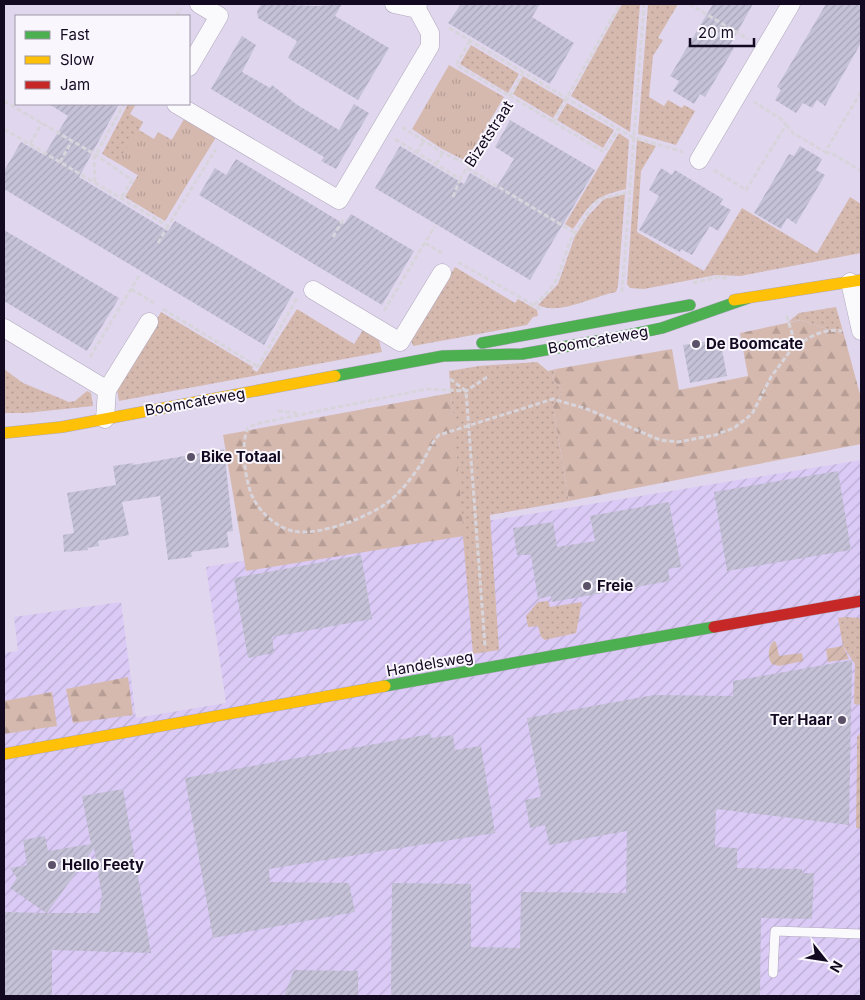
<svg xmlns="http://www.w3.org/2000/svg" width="865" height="1000" viewBox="0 0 865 1000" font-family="Inter,sans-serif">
  <defs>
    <pattern id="industrial-furrows" width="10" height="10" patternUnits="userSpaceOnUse" patternTransform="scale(1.25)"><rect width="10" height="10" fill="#dacaf5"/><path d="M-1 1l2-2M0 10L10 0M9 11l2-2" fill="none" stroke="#baacd2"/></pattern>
    <pattern id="grass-dots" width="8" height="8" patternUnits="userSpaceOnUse" patternTransform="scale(1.25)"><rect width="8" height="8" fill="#d5b9af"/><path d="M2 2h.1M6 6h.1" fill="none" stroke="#b69e96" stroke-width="1.8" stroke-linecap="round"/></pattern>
    <pattern id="forest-firs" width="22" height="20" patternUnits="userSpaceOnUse" patternTransform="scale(1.25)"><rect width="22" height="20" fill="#d5b9af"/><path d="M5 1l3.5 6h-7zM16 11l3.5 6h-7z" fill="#b69e96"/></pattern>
    <pattern id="park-tufts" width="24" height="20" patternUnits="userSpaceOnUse" patternTransform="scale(1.25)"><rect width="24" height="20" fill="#d5b9af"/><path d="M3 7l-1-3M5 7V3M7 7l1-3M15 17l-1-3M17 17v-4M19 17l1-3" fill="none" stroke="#b69e96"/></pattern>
    <pattern id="garden-furrows" width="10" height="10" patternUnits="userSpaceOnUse" patternTransform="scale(1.25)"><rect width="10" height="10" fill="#d5b9af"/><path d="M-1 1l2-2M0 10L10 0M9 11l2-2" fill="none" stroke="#b69e96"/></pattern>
    <pattern id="building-hatch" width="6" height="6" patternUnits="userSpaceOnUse" patternTransform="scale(1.25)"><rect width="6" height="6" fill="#c5c2d8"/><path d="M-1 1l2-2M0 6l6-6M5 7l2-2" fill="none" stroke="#a8a5b9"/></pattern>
  </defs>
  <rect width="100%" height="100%" fill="#e0d7ee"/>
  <path fill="url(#industrial-furrows)" d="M861,460V996H4V653L18,651L14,617L121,602L136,718L226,703L206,567Z"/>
  <path fill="url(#grass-dots)" d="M622,4H640L630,132L571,96Z
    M648,4H678L658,38L663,40L653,56L649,97L664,106L668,100L682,108L684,105L695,111L676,145L638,134Z
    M471,45L519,74L508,93L460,64Z
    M523,76L564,100L553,118L513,94Z
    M567,103L614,130L603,148L557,120Z
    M128,104H136L130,114L143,122L139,130L154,139L158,132L172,140L186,116L216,136L165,221L125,197L138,175L102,154Z
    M619,133L629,140L626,189C593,197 592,202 573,229L565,224Z
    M637,140L656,146L641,171L637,232L704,271L742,208L817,253L850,197L861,204V253L740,276L716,275L644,289L630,288L627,284Z
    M625,194L618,286L616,292C594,296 559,316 538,305L558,284L575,236L588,216L604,199Z
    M455,267L515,303L518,299L537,310L538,316L533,317L527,325L413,346L411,340Z
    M836,307L844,335L801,320L788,322L799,313Z
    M297,309L354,344L363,330L379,340L382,352L119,401L117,390L161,312L253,367L252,369L257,372Z
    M537,362L548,371L556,369L552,378L563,391L553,406L569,501L490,515L499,650L473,654L449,371L479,366Z
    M4,369L23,383L69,402L75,401L87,391L91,393L93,406L26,413H4Z
    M548,601L550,607L582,602L576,633L545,640L541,637L538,626L528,627L526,616L538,602Z
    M845,617L861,618V705L854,704L855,664L843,646L838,618Z
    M861,732V757H857V737Z"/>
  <path fill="url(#forest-firs)" d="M801,320L844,335L861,398V444L569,501L553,406L563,391L552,378L556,369L672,349L679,390L748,376L740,333Z
    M451,393L464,536L246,571L223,435Z
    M128,677L133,715L73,723L66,689Z
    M52,692L57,726L4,734V701Z"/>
  <path fill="url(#park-tufts)" d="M449,65L504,97L466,161L442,149L412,129Z
    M185,118L213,135L215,139L165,219L127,196L139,176L117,162L138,131L154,140L158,133L171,141Z"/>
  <path fill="url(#garden-furrows)" d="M774,641L776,642L779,656L802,653L803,661L779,666L772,664C767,658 768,646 774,641Z
    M843,646L849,659L828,662L826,649Z
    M857,757H861V828H856Z"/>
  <path fill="url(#building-hatch)" fill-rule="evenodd" d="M261,4L317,6L342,4L335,16L389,48L358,100L288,58L297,41L258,18L257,11Z
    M461,4H540L532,17L574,43L550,84L448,23Z
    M713,4H753L730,45L734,48L705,97L700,94L694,104L673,91L679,81L670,76Z
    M826,4H861V43L825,106L817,100L812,108L803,103L796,113L775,100L781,90L777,87Z
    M242,36L256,45L242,72L270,88L272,85L296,104L339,130L354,104L369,113L336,169L321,161L324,157L211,89Z
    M49,104H119L79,177L168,231L175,221L294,292L264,345L4,189V171L21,142L44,155L68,116Z
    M510,120L595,170L530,280L375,188L400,146L464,184L470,173L496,188L514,159L495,147Z
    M800,146L822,159L816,170L825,175L796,224L787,218L781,229L754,213L789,154L794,156Z
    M236,159L344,224L351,214L414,251L382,305L199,195L215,168L226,175Z
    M661,168L672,175L675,170L723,199L720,204L731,210L718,231L710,226L692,255L681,249L680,252L639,230L659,196L649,190Z
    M4,230L119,298L87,351L4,301Z
    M720,339L727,376L690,383L683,345Z
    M224,449L233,531L227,532L229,547L191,552L192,557L168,560L160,496L122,502L129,535L98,541L99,546L87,548L88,550L64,552L63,535L74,533L67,493L116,485L113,466L133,463V465Z
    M838,471L851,550L727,571L714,492Z
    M669,502L681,567L668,569L670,581L552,602L551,596L538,599L531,555H517L513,528L553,522L557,547L595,541L590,516Z
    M361,555L372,619L272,637L274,653L248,658L234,578Z
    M852,660L849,825L716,809L715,847L737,848V868L802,869V873H814L812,919L761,918L760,996H391L392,883L471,884V947L520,948L521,892L626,893L627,831L549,845L545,825L530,828L525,800L541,797L527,718L654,695L733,696V681Z
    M431,734V738L453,735L455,750L481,746L495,833L269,869L270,882L349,883L355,912L213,938L185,778Z
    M123,789L151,953L52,950V996H4V912L46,913L10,888L17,878L10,868L27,865L23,840L45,836L48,851L91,844L82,796ZM94,848L102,897L99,913H47Z
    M294,970L358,971V996H284Z"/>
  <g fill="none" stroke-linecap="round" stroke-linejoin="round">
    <defs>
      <path id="lane" d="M773,973L775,931L861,934"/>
      <path id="street" d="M394,4L417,9
        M189,67L219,16L199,4
        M176,104L339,200L430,46V33L417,9L418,4
        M699,160L791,4
        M850,282L861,331
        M313,290L400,342L442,273
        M4,328L107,390L105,419
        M107,390L149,322"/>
      <path id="fast" d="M482,343L690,305
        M335,376L443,356L522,354L609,339L662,328L748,298
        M385,686L714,627"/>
      <path id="slow" d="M734,300L861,280
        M4,433L62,427L335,376
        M4,754L385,686"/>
      <path id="jam" d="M714,627L861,601"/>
    </defs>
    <use href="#lane" stroke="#b0a7bd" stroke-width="10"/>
    <use href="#street" stroke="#b0a7bd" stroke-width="19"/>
    <use href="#fast" stroke="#b0a7bd" stroke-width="12"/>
    <use href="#slow" stroke="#b0a7bd" stroke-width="12"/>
    <use href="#jam" stroke="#b0a7bd" stroke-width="12"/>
    <path stroke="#d8d4db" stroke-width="3" stroke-dasharray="5 2.5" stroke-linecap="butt" d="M689,4L748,39
      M176,16L181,9
      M449,28L630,136L683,152
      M470,41L456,65L510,96L523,73
      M4,101L96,155L132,180L121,198
      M553,122L620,4
      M786,125L793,133L825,152L861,92
      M402,127L443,153L469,165
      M4,129L168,226L216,149
      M395,139L460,179L510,96L604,152L618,130
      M30,144L42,123
      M825,152L833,154L861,171
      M417,153L423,142
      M60,162L72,141
      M436,164L443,153
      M467,168L575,233
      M714,170L746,190L786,125L781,119L754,102
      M95,182L94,158L124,104
      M453,197L460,179
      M333,237L344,218
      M158,243L168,226
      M425,243L442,253
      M458,262L542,310
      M693,283L718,277L727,278
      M131,289L154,303
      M622,292L644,4
      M534,305L549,291L557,279L570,241L592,206L600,199L629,192
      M163,309L257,366
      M384,311L435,226
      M791,350C805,339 824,327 842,331
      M90,357L140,274
      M257,368L297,298
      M487,377L466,391L427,389L255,424L248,428C240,444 245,481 253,498C260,512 277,528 293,531C318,537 373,516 392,499C403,489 413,476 421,464C428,454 430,444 439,435L553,399L587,409L660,440L678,442L715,435L734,428L752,414L771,377L791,350L792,333L786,314
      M450,379L466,391L485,646
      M278,411L297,413"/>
    <use href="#lane" stroke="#faf9fc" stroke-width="9"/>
    <use href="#street" stroke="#faf9fc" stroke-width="18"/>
    <use href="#fast" stroke="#4caf50" stroke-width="11"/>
    <use href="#slow" stroke="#ffc107" stroke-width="11"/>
    <use href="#jam" stroke="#c62828" stroke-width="11"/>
  </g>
  <g fill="#5b5168" stroke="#f9f6fd" stroke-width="2">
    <circle cx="696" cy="344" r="5"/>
    <circle cx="191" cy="457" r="5"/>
    <circle cx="587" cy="586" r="5"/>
    <circle cx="842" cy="720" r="5"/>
    <circle cx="52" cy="865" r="5"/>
  </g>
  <g text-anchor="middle" stroke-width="4" stroke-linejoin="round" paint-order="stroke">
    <g font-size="15" fill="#130920" stroke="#f9f6fd">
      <text transform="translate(489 134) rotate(-57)" y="5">Bizetstraat</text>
      <text transform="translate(598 340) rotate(-10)" y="5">Boomcateweg</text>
      <text transform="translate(195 402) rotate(-10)" y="5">Boomcateweg</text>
      <text transform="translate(430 664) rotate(-10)" y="5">Handelsweg</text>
    </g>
    <g font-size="15" font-weight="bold" fill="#130920" stroke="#f9f6fd" text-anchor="start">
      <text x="706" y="349">De Boomcate</text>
      <text x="201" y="462">Bike Totaal</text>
      <text x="597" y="591">Freie</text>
      <text x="832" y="725" text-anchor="end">Ter Haar</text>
      <text x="62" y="870">Hello Feety</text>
    </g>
  </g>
  <rect width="865" height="1000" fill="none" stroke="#130920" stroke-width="10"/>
  <rect x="15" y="15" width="175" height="90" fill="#f9f6fd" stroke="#9d97a5"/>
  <rect x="25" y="31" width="25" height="8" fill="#4caf50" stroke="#9d97a5"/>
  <text x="60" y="40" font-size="15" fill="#130920">Fast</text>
  <rect x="25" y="56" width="25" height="8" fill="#ffc107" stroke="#9d97a5"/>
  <text x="60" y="65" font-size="15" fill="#130920">Slow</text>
  <rect x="25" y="81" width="25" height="8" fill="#c62828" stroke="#9d97a5"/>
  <text x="60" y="90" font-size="15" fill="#130920">Jam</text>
  <g transform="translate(825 960) rotate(120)" stroke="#f9f6fd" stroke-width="4" paint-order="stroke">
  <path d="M0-4L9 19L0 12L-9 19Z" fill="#130920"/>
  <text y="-8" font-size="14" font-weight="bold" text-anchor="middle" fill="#130920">N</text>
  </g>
  <path d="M690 38v8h64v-8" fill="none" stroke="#130920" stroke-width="2.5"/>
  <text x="698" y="38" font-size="15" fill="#130920" stroke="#f9f6fd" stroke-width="4" paint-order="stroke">20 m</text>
</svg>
